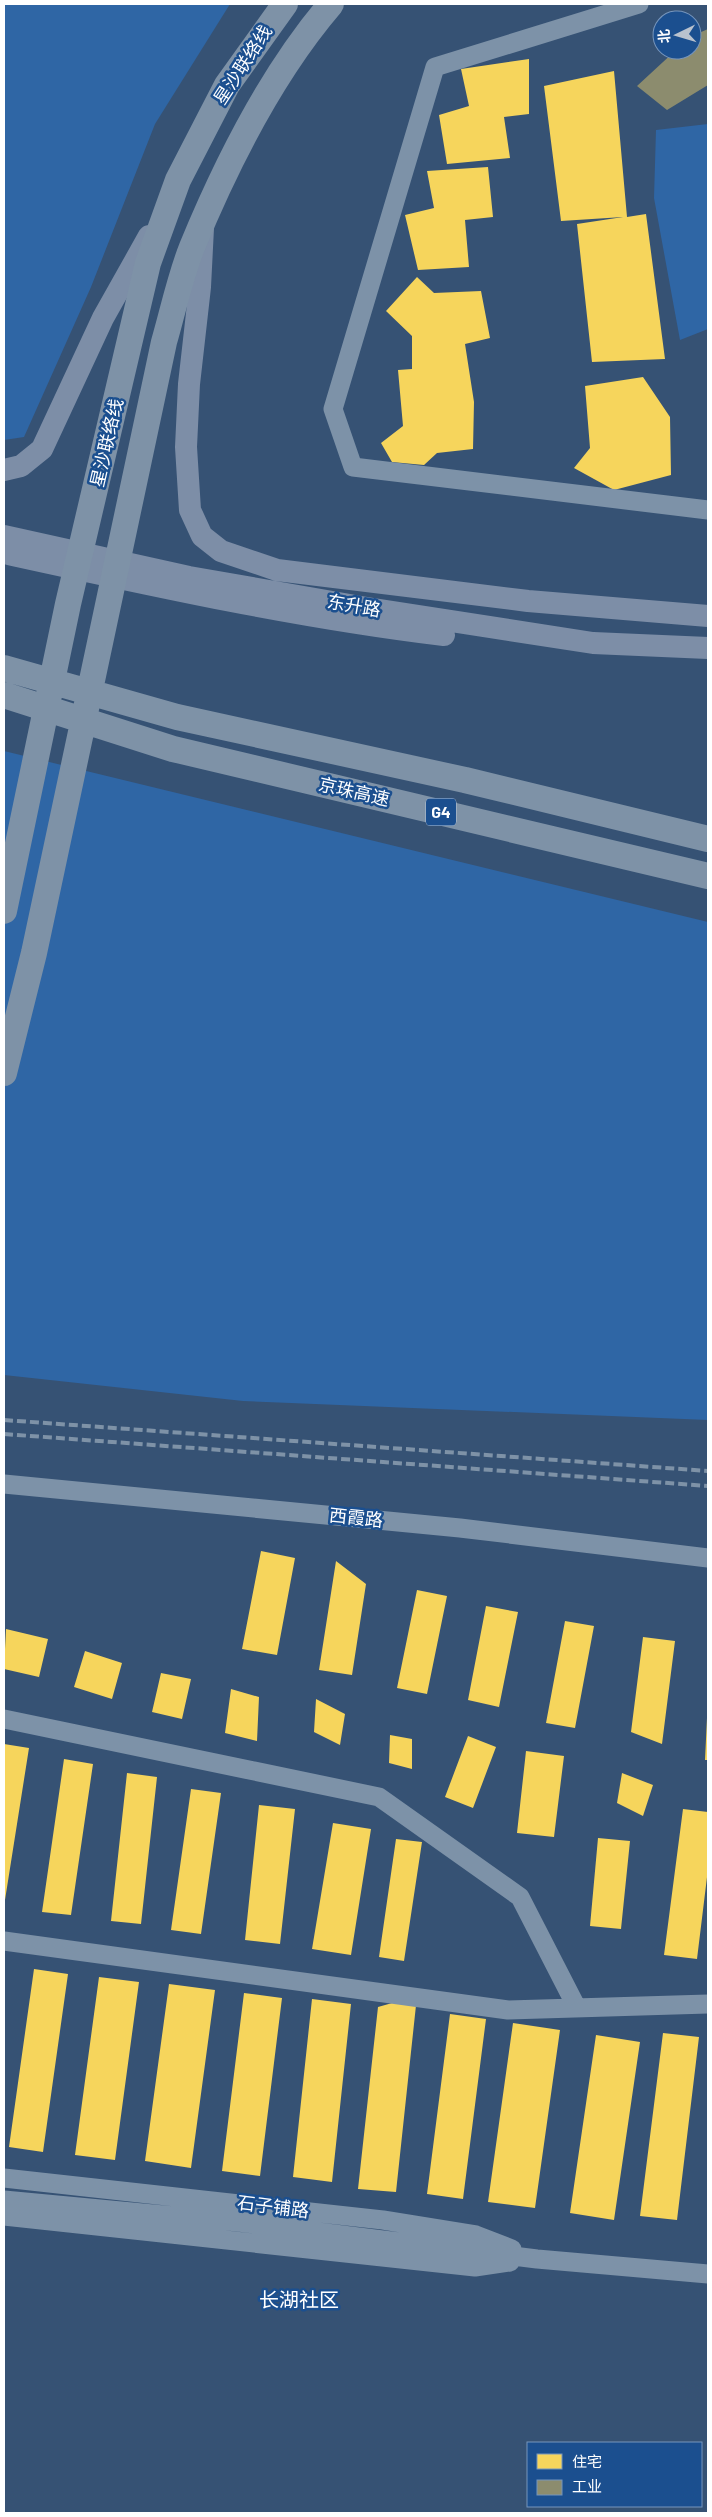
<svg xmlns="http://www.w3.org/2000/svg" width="712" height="2517" viewBox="0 0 712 2517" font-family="Barlow,'Noto Sans SC',sans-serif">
  <rect width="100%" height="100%" fill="#365274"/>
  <path fill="#2f66a5" d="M4,4H230L155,124L91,287L24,437L4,440Z
    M708,124V329L680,340L654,198L656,130Z
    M4,751L708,922V1420L243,1401L4,1375Z"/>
  <path fill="#f6d55c" d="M529,59V114L504,117L510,158L447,164L439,115L469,106L461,69Z
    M614,71L627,217L646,214L665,359L592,362L577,224L623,217L561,221L544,86Z
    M488,167L493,217L465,220L469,267L418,270L405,215L434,208L427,171Z
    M417,277L434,293L481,291L490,338L465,344L474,402L473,449L437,453L424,465L392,462L381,443L403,426L398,370L412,369V336L386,311Z
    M643,377L670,417L671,475L614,490L574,468L590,448L585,386Z
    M261,1551L295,1558L277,1655L242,1649Z
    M336,1561L366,1584L352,1675L319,1670Z
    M417,1590L447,1596L427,1694L397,1688Z
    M486,1606L518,1612L499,1707L468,1700Z
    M565,1621L594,1626L575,1728L546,1723Z
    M6,1629L48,1639L39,1677L4,1669Z
    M643,1637L675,1641L662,1744L631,1732Z
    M85,1651L122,1663L112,1699L74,1687Z
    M161,1673L191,1679L182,1719L152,1712Z
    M231,1689L259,1697L257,1741L225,1733Z
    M316,1699L345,1714L340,1745L314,1732Z
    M707,1718H708V1760H705Z
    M390,1735L412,1739V1769L389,1763Z
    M468,1736L496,1747L473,1808L445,1797Z
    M4,1744L29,1748L5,1900H4Z
    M526,1751L564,1756L554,1837L517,1833Z
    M64,1759L93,1764L71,1915L42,1912Z
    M127,1773L157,1777L141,1924L111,1921Z
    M622,1773L653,1785L643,1816L617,1803Z
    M191,1789L221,1793L201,1934L171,1930Z
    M259,1805L295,1809L280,1944L245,1940Z
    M683,1809L708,1812V1869L697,1959L664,1955Z
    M333,1823L371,1829L351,1955L312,1949Z
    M598,1838L630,1841L621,1929L590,1926Z
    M396,1839L422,1842L404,1961L379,1957Z
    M34,1969L68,1974L43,2152L9,2147Z
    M99,1977L139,1982L115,2160L75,2155Z
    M169,1984L215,1990L191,2168L145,2161Z
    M244,1993L282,1998L260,2176L222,2171Z
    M417,1996L396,2192L358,2189L378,2007Z
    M312,1999L351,2004L332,2182L293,2177Z
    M450,2014L486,2019L463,2199L427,2194Z
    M513,2023L560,2030L535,2208L488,2202Z
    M663,2033L699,2037L677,2220L640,2216Z
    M596,2035L640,2042L614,2220L570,2213Z"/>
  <path fill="#8c8c6e" d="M708,29V85L667,110L637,86L676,50H692V36Z"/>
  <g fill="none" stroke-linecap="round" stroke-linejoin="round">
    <path stroke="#7d92a8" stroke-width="19" d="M639,4L435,67L333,409L353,467L708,510
      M4,1484L460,1528L708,1558
      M4,1719L379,1797L520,1897L577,2008
      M4,1941L508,2010L708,2004
      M4,2178L383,2220L476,2235L512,2249
      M4,2200L238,2222L537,2259L708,2274
      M4,2216L475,2267L510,2262"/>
    <path stroke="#7d8ea7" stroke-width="22" d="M203,228L200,287L189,384L186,447L190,510L202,536L221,551L277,570L528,601L708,616
      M4,470L21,466L42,449L103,318L149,236
      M4,536L189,577L367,608L593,643L708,648
      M4,553C150,585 295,617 444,635"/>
    <path stroke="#7e92a7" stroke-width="26" d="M4,668L177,717L465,780L708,839
      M4,695L173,749L708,876
      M4,911L68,604L148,263L178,180L227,85L285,4
      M4,1073L34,953L164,342C173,311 180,277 192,247C227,162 271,74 331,4"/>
    <path stroke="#7e92a7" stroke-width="4" stroke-dasharray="9 4" stroke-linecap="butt" d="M4,1420L708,1471
      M4,1434L708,1486"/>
  </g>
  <g text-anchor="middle" stroke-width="5" stroke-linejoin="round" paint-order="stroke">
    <rect fill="#1b4f8f" stroke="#bbcadd" stroke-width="1" x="426" y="798.5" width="30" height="27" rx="4"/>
    <g font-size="16" font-weight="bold" fill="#fff">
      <text x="441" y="818">G4</text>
    </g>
    <g font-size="18" fill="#fff" stroke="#1b4f8f">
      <text transform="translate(243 65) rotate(-57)" y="6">星沙联络线</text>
      <text transform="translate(107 443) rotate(-77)" y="6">星沙联络线</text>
      <text transform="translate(354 606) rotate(10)" y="6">东升路</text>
      <text transform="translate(354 792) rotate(13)" y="6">京珠高速</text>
      <text transform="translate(356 1518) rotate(6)" y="6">西霞路</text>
      <text transform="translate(273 2207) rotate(7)" y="6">石子铺路</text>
    </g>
    <g font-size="20" fill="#fff" stroke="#1b4f8f">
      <text x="299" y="2307">长湖社区</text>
    </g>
  </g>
  <rect width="712" height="2517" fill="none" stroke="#ffffff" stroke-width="10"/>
  <rect x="527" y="2442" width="175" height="65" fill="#1b4f8f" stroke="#7695bc"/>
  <rect x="537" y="2454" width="25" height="15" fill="#f6d55c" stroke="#7695bc"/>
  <text x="572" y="2467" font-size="15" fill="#ffffff">住宅</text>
  <rect x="537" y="2480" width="25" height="15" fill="#8c8c6e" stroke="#7695bc"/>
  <text x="572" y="2492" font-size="15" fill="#ffffff">工业</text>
  <g transform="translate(677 35) rotate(265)"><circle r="24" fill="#1b4f8f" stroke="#7695bc"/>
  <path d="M0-4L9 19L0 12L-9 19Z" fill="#b9c2ce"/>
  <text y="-8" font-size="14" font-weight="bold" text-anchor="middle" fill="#ffffff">北</text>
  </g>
</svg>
